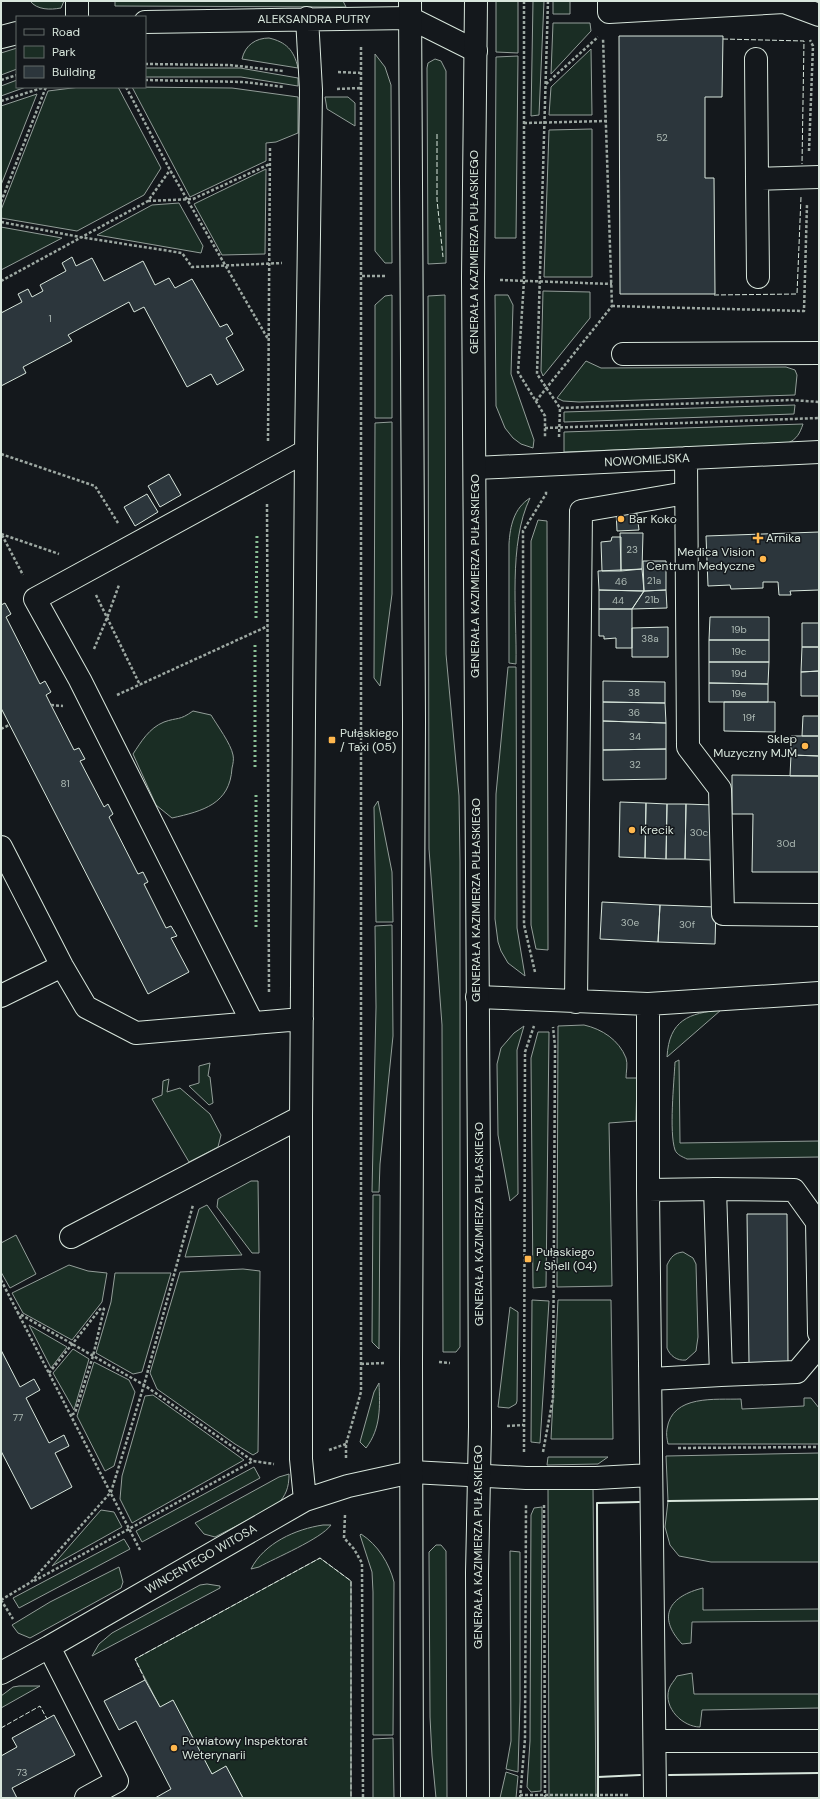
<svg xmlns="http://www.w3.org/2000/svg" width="820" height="1799" viewBox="0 0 820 1799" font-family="'DM Sans',sans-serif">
  <rect width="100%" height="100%" fill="#14181c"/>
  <path fill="#1a2d24" stroke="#939e99" d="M30,1H64L61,8C50,10 37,10 30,1Z
    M115,1H343L346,7L115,6Z
    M496,1H518V53L496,52Z
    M533,1H544L539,115L531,116Z
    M553,1H570V14H553Z
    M553,23H590L591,31L551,74Z
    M269,38C286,42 294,50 298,68L242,59C245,45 256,38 269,38Z
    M17,48V69L1,75V53Z
    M591,49L592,115H549L551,87Z
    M375,54L385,67L391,85L392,263H385L375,251Z
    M518,56L516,238H495L496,57Z
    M435,59L441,61L446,71V263L428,264L427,68L428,63Z
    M145,68H240L298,78V86L241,77H145Z
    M17,80V87H26L1,96V86Z
    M80,87H118L161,168L144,195L77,231L1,218V210L48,91Z
    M132,87L232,88L298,97V133L276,142L266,143V161L190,197Z
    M37,94L1,185V106Z
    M325,97H348L355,103V126L327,109Z
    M592,129V277H544L549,130Z
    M266,169L265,254L222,255L194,204Z
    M179,203L203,246L201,253L97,235L152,205Z
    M1,227L62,238L1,270Z
    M543,291L590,292V318L543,376L541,371Z
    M392,295V418H375V305L385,296Z
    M445,295L446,654L459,796L460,862V1347L456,1352H443L442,1025L429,849L428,296Z
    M495,295H508L513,305L511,374L534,440L533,448L521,444L513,438L505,428L496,406Z
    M586,361L601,368L786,367L795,370L797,375L795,395L579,402L563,401L557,398Z
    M795,405L794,414L564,422V412Z
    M392,422V594L380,686L374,678L375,423Z
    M803,424C800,433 797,439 788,443L564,452V432Z
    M530,498C508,544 517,613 516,664L509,663V544C510,526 514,508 530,498Z
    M538,520L547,521L548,950L536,949L531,925V541Z
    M508,667H516L517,928L525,976L508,963L501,951L498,942L495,919L496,794Z
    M193,711L211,715C217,725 231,744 233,755C234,759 233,764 232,768C230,804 203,811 172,818L156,805L133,754C141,742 149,728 164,722C178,717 179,721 193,711Z
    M378,801L392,872L393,922H376L374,807Z
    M392,925L393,1036L380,1164L379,1192H372L376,1007L375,926Z
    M721,1010L667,1057C669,1020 689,1013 721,1010Z
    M584,1025C602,1029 619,1040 626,1058C628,1064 626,1072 626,1078H637L636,1121L609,1123L612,1286L557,1287L558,1026Z
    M524,1026L517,1050L518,1194L510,1201L498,1135L497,1064L501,1048L514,1033Z
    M538,1032H549L546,1287L533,1288L531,1058Z
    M679,1060L680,1143L819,1141V1157L687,1159C683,1157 677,1155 675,1150C669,1132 674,1083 675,1062Z
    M210,1063L208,1076L210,1077L213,1103L209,1105L189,1086L199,1083V1066Z
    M169,1079L167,1092L180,1088L210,1114L221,1135L218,1147L189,1162L152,1099L162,1095L163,1081Z
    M251,1181H258L259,1253H252L217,1207L218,1199Z
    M373,1195H380L379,1349L372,1342Z
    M207,1205L242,1255L185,1257L199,1209Z
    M16,1235L36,1274L10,1288L1,1272V1243Z
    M683,1252L693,1258L696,1264L698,1337L696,1351L686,1360C677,1361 670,1356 667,1348V1265C671,1257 674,1253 683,1252Z
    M69,1265L88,1271L107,1273L102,1302L72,1340L23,1313L12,1293Z
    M243,1269L260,1271L258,1452L253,1455L235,1444L157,1389L150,1373L180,1272Z
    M115,1273H171L142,1372L133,1374L96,1353L111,1302Z
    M532,1300L549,1301L540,1443L531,1442Z
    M558,1300H611L613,1439H551Z
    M510,1307L518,1312L517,1401L516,1404L509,1408L498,1407Z
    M29,1325L67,1347L51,1368Z
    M73,1349L89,1359L74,1410L53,1373Z
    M94,1362L129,1380L135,1392L114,1466L105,1471L77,1416Z
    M379,1383C380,1407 381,1428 366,1448L360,1442L374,1392Z
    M153,1395L244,1460L132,1523L120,1499L122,1476L145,1396Z
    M804,1398H811L819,1408V1444H668C667,1439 666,1434 667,1429C672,1394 716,1400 741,1399L742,1409L804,1406Z
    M819,1453V1562H711L679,1556L670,1545L665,1527L668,1501L666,1456Z
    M548,1457H608L598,1464L547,1465Z
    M254,1467L260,1478L142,1542L136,1531Z
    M289,1474C289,1488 286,1495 277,1505L215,1537L204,1534L195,1523L279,1477Z
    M548,1487H593L596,1798H549Z
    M542,1507L541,1791L531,1792L527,1787L530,1741L531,1515L534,1508Z
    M101,1510L114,1512L122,1527L52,1566Z
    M323,1525H331C321,1539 275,1558 259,1567L251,1569C264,1543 296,1529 323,1525Z
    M361,1534C378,1545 389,1563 394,1582L393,1735H373V1592L372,1572L360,1535Z
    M124,1539L130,1549L19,1608L13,1598Z
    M436,1545H441L446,1551L447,1798H436L432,1756L430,1717L429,1552Z
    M510,1551L520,1552V1701L518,1772L506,1769L511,1741Z
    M320,1558L351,1581V1798H243L226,1767L212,1774L160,1707L135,1659Z
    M119,1567L123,1582L121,1588L41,1632L30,1638L18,1633L12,1625L50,1602Z
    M207,1584L220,1586V1588L92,1656L99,1644L112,1633L200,1585Z
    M703,1588V1610L819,1609V1621L692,1622L691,1643L682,1644C656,1616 670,1596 703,1588Z
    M692,1673L694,1694H819V1708L702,1710L700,1727C683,1727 663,1708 669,1689C670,1685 675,1680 677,1676Z
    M19,1686H40L1,1708V1696L13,1687Z
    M393,1738L394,1798H373V1739Z
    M506,1772L518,1776L516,1798H500Z"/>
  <path fill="#2c363c" stroke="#d8e6dc" d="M619,36H723L722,97H705V178H714L715,294H620Z
    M72,257L76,266L92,258L104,281L143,261L155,285L169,278L175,288L192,279L220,327L227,324L233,334L226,338L244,370L217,385L211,374L187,387L144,307L134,312L129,302L68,335L72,341L23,367L26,373L1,386V313L22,302L18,294L28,289L32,297L43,291L40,285L66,271L62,263Z
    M169,474L181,495L160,507L148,486Z
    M147,494L158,512L135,526L124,507Z
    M636,507L639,530L617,531L616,510Z
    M819,532V590L790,591L791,595H779L778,582H763V588L731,589L730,585L708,586L706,536Z
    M620,533H643L642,569L621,571Z
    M612,537H621V571H602L601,542L611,541Z
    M643,561H666V590L644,591Z
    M642,569L644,591L599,590L598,571Z
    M599,590L644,591L632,609H599Z
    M666,590L667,608L632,609L644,591Z
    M5,603L11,614L6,617L40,684L45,681L51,692L46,695L51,705L74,750L79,748L85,759L80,761L104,807L108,804L113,814L109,817L138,874L143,872L148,882L144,884L166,928L171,926L177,936L171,938L189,972L148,994L1,708V605Z
    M599,609H632V648H616V638L604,639V636H599Z
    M710,617H769V640H709Z
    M802,623H819V647H802Z
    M668,627V657H632V628Z
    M709,640H769V662H709Z
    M802,647H819V671L801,672Z
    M709,662H769L768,684L709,683Z
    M819,671V696H801V672Z
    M603,681L665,682V703L603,702Z
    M709,683L768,684V702H709Z
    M603,702L665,703L666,723L603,721Z
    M724,702H775V732L724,731Z
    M803,716H819V736H802Z
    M603,721L666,723V749L603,750Z
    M791,736H819V756L791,755Z
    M666,749V779L603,780V750Z
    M791,755L819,756V776H790Z
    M732,775L819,776V872H752L753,814H732Z
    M620,802L646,803L645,858L619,857Z
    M646,803L667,804L666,859L645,858Z
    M667,804H686L685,859H666Z
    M686,804L714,805L712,860L685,859Z
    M602,902L660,905L658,942L600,939Z
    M660,905L716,907L715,944L658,942Z
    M747,1214H787L788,1363H749Z
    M1,1350L20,1387L34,1379L40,1390L26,1398L49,1443L64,1435L69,1446L55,1453L72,1487L31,1509L1,1451Z
    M145,1680L160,1707L173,1700L212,1774L226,1766L243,1798H155L171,1789L136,1721L119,1730L104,1701Z
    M54,1715L75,1755L12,1788L17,1798H1V1756L17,1747L12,1738Z"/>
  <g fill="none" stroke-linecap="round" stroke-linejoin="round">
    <defs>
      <path id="minor" d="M77,1V17
        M609,1V12L784,2L819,15
        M145,22L410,18L476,51
        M1,37L17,33
        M756,59L757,179L819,177
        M757,179L758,277
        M623,354L819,353
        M686,458L688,747L720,789L723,914L819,915
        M475,468L819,452
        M1,847L62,966L86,1007L136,1033L302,1019
        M1,996L62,966
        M477,997L648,1004V1190L655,1798
        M576,1002L581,511L686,493
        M648,1004L819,993
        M252,1022L80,680L35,599L306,451
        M715,1189L794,1190L817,1222L819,1333
        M648,1190L715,1189L721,1375L651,1379
        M71,1237L301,1117
        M721,1375L797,1372L819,1346
        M305,1500L301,1459V1117L306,451L311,90L307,18
        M49,1647L117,1781L86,1798
        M1,1673L49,1647L305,1500L348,1486L412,1472L526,1478H596L651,1475
        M655,1741H819"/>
      <path id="major" d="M410,1L414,721L411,1362L412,1798
        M476,1L473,278L479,1171L480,1427L477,1573L478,1798"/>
    </defs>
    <use href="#minor" stroke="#d8e6dc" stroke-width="24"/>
    <use href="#major" stroke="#d8e6dc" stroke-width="24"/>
    <path stroke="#9da8a2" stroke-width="2.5" stroke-dasharray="3 2" stroke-linecap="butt" d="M524,1V281L518,372L545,416V438
      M548,1L537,374L560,408L792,400L819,402
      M145,64L229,65L283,71
      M338,72L361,73
      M1,80L17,75
      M145,80L244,82L284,87
      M546,84L598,37
      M126,87L170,170L268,339
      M337,89L360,88
      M1,101L45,87
      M524,123L606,121
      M809,151L813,46L810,40
      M148,201L193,199L270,164
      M1,202L46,87
      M1,222L80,237L182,253L192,267L282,263
      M362,276H385
      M500,280L612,284
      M1,281L148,201L170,170
      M612,306L804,311L807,204
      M536,401L612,306L603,38
      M545,428L819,418
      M559,437L560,408
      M268,441L270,147
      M1,454L95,486L118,523
      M267,504L269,993
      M1,534L59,554
      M2,535L23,575
      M96,595L140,685
      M94,649L107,618L119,585
      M117,695L268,626
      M51,705L63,706
      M1,729L9,725
      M535,972L524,925L523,531L546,494V491
      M1,1280L18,1313
      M439,1362L450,1363
      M361,1364L384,1363
      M49,1373L101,1308L104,1309L93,1356L75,1413L71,1415
      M507,1426L523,1425
      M678,1448L819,1447
      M329,1450L346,1444
      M524,1452L525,1052L534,1026
      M543,1452L553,1398L555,1046L553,1027
      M346,1458V1444L361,1392V45
      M544,1505L545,1798
      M345,1515L344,1538L354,1549L362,1563L363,1798
      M140,1550L18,1313L144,1385L253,1461L274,1464
      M34,1581L253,1461
      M1,1600L31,1582L111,1492L144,1385L193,1205
      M1,1600L13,1619
      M520,1795H628
      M520,1798L525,1739L526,1505"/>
    <use href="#minor" stroke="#14181c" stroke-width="22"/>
    <use href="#major" stroke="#14181c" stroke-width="22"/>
    <path stroke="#8ac095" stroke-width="3" stroke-dasharray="2 3" stroke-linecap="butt" d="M256,618L257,533
      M255,767V643
      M256,795V929"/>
    <path stroke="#d8e6dc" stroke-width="1" stroke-dasharray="5 2" stroke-linecap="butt" d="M723,39L804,41L802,164
      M437,134V200L443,257
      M714,295L797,294L801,197
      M145,1680L135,1659L320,1558L351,1581V1798
      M1,1728L40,1706L47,1719"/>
    <path stroke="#d8e6dc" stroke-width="2" d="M668,1501L819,1499
      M639,1502L597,1503L598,1777L640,1775
      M669,1775L819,1773
      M598,1798V1777"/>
  </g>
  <g fill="#ffb74d" stroke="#14181c" stroke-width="1.5">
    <circle cx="621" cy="519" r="4"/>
    <path d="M756 532h4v4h4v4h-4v4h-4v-4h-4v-4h4z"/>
    <circle cx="763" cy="559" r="4"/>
    <rect x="328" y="736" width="8" height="8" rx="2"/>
    <circle cx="805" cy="746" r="4"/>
    <circle cx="632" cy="830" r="4"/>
    <rect x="524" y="1255" width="8" height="8" rx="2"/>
    <circle cx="174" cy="1748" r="4"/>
  </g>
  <g text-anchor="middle" stroke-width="3" stroke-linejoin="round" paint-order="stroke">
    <g font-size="10" fill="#adbab4">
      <text x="662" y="141">52</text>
      <text x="50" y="322">1</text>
      <text x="632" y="553">23</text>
      <text x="654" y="584">21a</text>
      <text x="621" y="585">46</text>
      <text x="652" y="603">21b</text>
      <text x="618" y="604">44</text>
      <text x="739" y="633">19b</text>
      <text x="650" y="642">38a</text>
      <text x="739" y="655">19c</text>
      <text x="739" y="677">19d</text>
      <text x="634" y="696">38</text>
      <text x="739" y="697">19e</text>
      <text x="634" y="716">36</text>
      <text x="749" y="721">19f</text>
      <text x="635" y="740">34</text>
      <text x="635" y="768">32</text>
      <text x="65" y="787">81</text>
      <text x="699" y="836">30c</text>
      <text x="786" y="847">30d</text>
      <text x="630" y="926">30e</text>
      <text x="687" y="928">30f</text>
      <text x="18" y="1421">77</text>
      <text x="22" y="1776">73</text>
    </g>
    <g font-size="12" fill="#d8e6dc" stroke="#14181c">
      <text x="314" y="23">ALEKSANDRA PUTRY</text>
      <text transform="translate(474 252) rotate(-90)" y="4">GENERAŁA KAZIMIERZA PUŁASKIEGO</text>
      <text transform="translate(647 460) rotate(-3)" y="4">NOWOMIEJSKA</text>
      <text transform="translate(475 576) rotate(-90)" y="4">GENERAŁA KAZIMIERZA PUŁASKIEGO</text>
      <text transform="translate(476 900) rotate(-90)" y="4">GENERAŁA KAZIMIERZA PUŁASKIEGO</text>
      <text transform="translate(479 1224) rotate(-90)" y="4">GENERAŁA KAZIMIERZA PUŁASKIEGO</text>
      <text transform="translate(478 1547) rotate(-90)" y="4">GENERAŁA KAZIMIERZA PUŁASKIEGO</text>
      <text transform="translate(201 1559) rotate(-30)" y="4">WINCENTEGO WITOSA</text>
    </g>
    <g font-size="12" fill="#d8e6dc" stroke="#14181c" text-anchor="start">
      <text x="629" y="523">Bar Koko</text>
      <text x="766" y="542">Arnika</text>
      <text x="755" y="556" text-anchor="end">Medica Vision<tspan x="755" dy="14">Centrum Medyczne</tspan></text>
      <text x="340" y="737">Pułaskiego<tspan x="340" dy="14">/ Taxi (05)</tspan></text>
      <text x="797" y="743" text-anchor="end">Sklep<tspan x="797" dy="14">Muzyczny MJM</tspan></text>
      <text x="640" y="834">Krecik</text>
      <text x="536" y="1256">Pułaskiego<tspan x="536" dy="14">/ Shell (04)</tspan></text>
      <text x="182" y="1745">Powiatowy Inspektorat<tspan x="182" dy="14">Weterynarii</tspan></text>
    </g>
  </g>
  <rect width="820" height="1799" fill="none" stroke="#d8e6dc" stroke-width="4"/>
  <rect x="16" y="16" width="130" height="72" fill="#14181c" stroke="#626a69"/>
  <rect x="24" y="29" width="20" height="6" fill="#14181c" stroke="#626a69"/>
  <text x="52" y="36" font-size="12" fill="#d8e6dc">Road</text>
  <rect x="24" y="46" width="20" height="12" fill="#1a2d24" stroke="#626a69"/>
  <text x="52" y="56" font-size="12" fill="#d8e6dc">Park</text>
  <rect x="24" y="66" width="20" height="12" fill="#2c363c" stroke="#626a69"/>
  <text x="52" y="76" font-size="12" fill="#d8e6dc">Building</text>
</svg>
